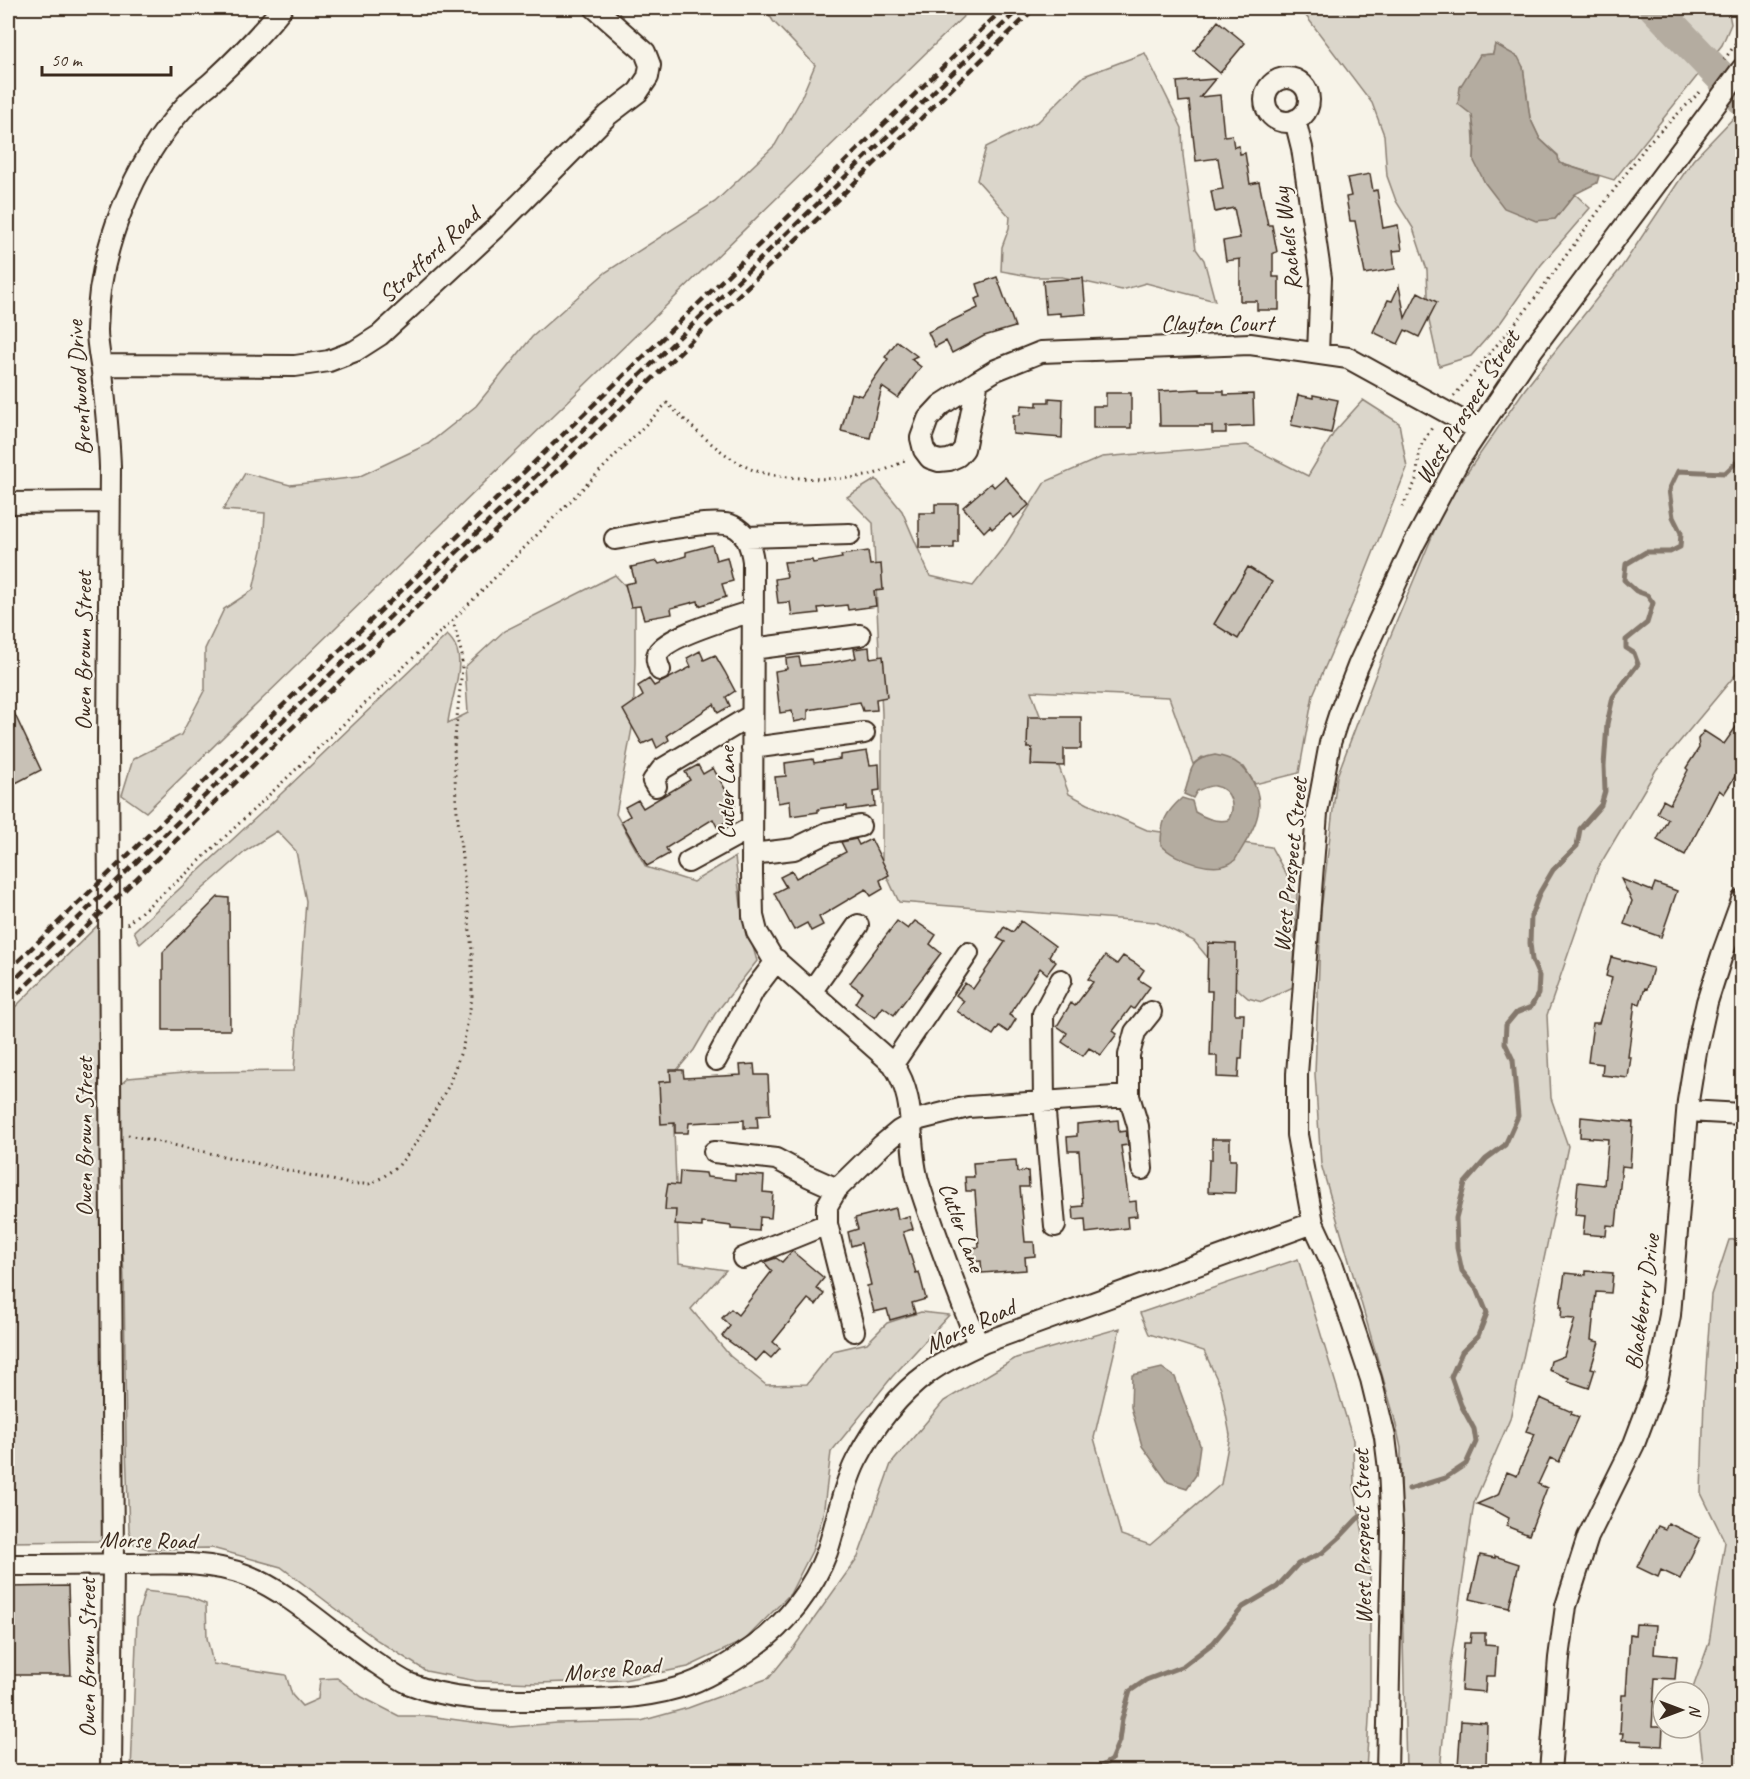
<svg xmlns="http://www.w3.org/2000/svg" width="1750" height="1779" viewBox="0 0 1750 1779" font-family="Caveat,sans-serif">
  <rect width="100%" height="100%" fill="#f7f3e8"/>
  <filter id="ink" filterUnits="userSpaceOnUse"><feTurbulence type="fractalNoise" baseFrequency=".0167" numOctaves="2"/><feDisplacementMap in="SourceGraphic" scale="12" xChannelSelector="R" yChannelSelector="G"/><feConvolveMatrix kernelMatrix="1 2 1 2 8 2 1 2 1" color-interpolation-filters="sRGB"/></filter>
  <g filter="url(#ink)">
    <path fill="#dbd6cb" stroke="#8b8074" stroke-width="1.5" d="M765,8H972L146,812L122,795L133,759L181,735L205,689V649L224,609L253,590L263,546L265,513L223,510L245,473L290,485L358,477L428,444L476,406L532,337L606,272L715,202L775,145L799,103L815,65L773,21Z
      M1300,8H1728L1731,24L1722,45L1614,180L1559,163L1558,155L1540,139L1530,118L1523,67L1495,45L1493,54L1480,55C1465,80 1476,131 1474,160L1555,219L1575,194L1590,208L1541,265L1501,322L1471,356L1439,366L1429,321L1427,270L1413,228L1396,201L1387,176L1384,135L1372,103Z
      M1145,53L1182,128L1183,155L1196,249L1204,260L1215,301L1146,283L1122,290L1062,277H1035L1001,271L1002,247L1009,228L1010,217L977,180L986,147L1039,121L1084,76Z
      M1742,109V667L1656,770L1598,868L1547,1015L1551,1098L1568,1146L1510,1419L1474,1503L1450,1666L1440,1771L1406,1772L1401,1547V1448L1394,1416L1321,1164L1315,1074L1321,911L1337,776L1388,642L1446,503L1525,389L1621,268L1693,160Z
      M1363,400L1399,423L1407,468L1358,591L1313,695L1299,773L1255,784L1244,767L1202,757L1193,764L1169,697L1031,691L1069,794L1088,804L1147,830L1271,847L1297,894L1293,987L1262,1002L1248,998L1223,976L1194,941L1156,922L899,902L882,866V714L873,523L847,497L876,479L902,511L930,576L973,586L1006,544L1045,482L1102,457L1247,445L1308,476L1335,431Z
      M615,575L635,596V663L633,723L616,814L646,867L693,882L735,857L741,905L757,961L715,1014L694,1050L672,1076L679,1263L726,1270L691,1309L730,1356L766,1385L807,1384L833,1351L867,1343L887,1323L921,1312L949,1315L892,1377L831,1452L823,1515L812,1551L790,1594L745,1640L688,1667L624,1680L538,1683L476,1681L426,1671L377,1640L281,1567L212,1548L149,1549L134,1544L129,1530L126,1447L124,1281L120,1180L121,1084L128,1078L194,1072L294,1071L306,901L296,851L277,831L247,850L140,944L134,931L260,814L447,635C472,656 450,697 448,723L468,713L465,667L504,631Z
      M103,920L100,983L104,1255L105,1541L8,1542V1014Z
      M1742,1239V1771H1704L1699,1728V1692H1694L1693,1688L1709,1643L1725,1542L1701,1493L1704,1399L1711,1295L1729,1240Z
      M1298,1259L1353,1440L1354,1488L1370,1568V1702L1366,1771H131L137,1618L145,1591L187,1596L206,1604L207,1638L213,1664L286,1675L292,1695L302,1706L318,1699L320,1679L337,1678L362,1697L399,1716H428L510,1727L557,1723L641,1721L688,1708L769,1678L794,1647L858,1557L891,1464L944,1401L1016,1358L1120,1328L1094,1438L1121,1535L1150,1545L1221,1484L1230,1435L1221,1388L1204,1351L1149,1334L1140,1313Z"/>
    <path fill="#b4aca0" stroke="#84786c" stroke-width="1.5" d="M1495,44L1518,57L1523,67L1530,118L1540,139L1558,156L1559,163L1599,176L1597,183L1575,194L1555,219L1536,221L1504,208L1485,183L1474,161L1475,137L1472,115L1458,104L1460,87L1480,55L1493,54Z
      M1215,755C1230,758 1240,762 1249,775C1271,808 1252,831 1235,860C1217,876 1175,860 1161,845C1161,822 1165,813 1182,798L1192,801L1195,812C1205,818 1216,823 1228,820C1236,808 1232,789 1215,786C1209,785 1202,789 1197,791L1193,798L1184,794C1193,772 1185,760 1215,755Z
      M1162,1368L1175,1377L1200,1445L1196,1475L1187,1488L1168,1482L1142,1446L1131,1407L1132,1375Z"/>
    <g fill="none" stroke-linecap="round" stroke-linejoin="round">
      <path stroke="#84786c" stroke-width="5" d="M1409,1489L1445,1478L1466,1464L1476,1442L1474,1429L1461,1405L1451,1377L1462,1352L1478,1336L1487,1313L1478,1291L1462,1271L1457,1248L1456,1218L1465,1183L1486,1159L1505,1145L1518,1116L1513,1060L1505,1043L1506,1025L1516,1013L1531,1007L1538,994L1539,976L1532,960L1530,943L1531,916L1540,892L1553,870L1577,846L1580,829L1601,805L1605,791L1604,766L1607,724L1613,697L1638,664L1634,653L1626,648V640L1647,623L1653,603L1647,595L1636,591L1624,580L1626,564L1646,552H1670L1680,547L1681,533L1673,517L1669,490L1678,471L1725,473L1742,457
        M1075,1772L1085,1767H1100L1111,1760L1119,1741L1122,1719L1130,1691L1146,1680L1183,1666L1213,1643L1243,1607L1277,1587L1298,1564L1322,1553L1340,1537L1357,1519L1367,1511"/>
      <path stroke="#b4aca0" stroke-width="32" d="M1655,8L1742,99"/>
    </g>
    <path fill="#c8c1b6" stroke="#3b2a1e" stroke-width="1.5" d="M1218,21L1245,43L1220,73L1194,51Z
      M1215,79L1200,97L1220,95L1224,136L1232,135L1234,147L1239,146L1240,154L1245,153L1250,184L1259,182L1268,225H1272L1277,252L1273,253V277H1279V310H1257V301H1240V259L1226,261L1223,241L1240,238L1234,208L1215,212L1211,191L1223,189L1218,158L1196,161L1189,101L1179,102L1177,82Z
      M1370,174L1373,191L1377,190L1383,228L1398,225L1402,250L1393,251L1395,269L1365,274L1355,221H1350L1346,197L1351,196L1347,178Z
      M997,277L1015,327L984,336L952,353L946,341L935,347L928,332L978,308L975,299L981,297L977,284Z
      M1083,278L1086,314L1060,316V313L1046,314L1043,281Z
      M1399,286L1405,318L1418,292L1437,302L1419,337L1405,330L1398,344L1373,332L1388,300L1392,301Z
      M897,341L917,356L911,359L921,367L898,398L882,387L870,438L841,431L851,393L862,396L888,359L885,357Z
      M1200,389V391H1224V395L1253,394L1254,426L1226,427V433H1212V426H1160L1159,391Z
      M1106,393H1131V428H1093V406H1106Z
      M1298,395L1313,398V395L1338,400L1331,433L1291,425Z
      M1049,398L1063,399L1062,438L1013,434V415H1020L1021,405L1037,406V402H1049Z
      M1005,477L1029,505L1014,518L1010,514L992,529L990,526L984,532L963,507L991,483L994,487Z
      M935,504H958V542H954V548H919V513H935Z
      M712,545L716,560L727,557L733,581L722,584L726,597L699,606L698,601L671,608L672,614L644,619L640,606L631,607L625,584L635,582L631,567L657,561L659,564L673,560L686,556V552Z
      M868,551L870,565L881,564L883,590L874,591L876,606L848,610L847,605L818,608L819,613L792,616L790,602L778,603L775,579L787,577L784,562L812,560L813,563L842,558L841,555Z
      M1248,567L1272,582L1238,639L1214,624Z
      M869,647L870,658L883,656L887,697L876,699L877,710L863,711L860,702L808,710V719L794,722L792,711L780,713L775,671L787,669L786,659L799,657L801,666L830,663L856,658L854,649Z
      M700,651L704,660L715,655L725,672L735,691L726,697L730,706L718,713L714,704L667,735L669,740L657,748L653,739L642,744L623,710L643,696L638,686L649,679L654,686L691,667L687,658Z
      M8,700L41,770L8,787Z
      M1028,717H1081V749H1064V766L1031,765L1032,748H1027Z
      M1743,717V764L1724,794L1719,790L1685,855L1657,840L1668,819L1657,813L1663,800L1670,804L1688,770L1686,768L1699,748L1698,739L1704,731L1724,744Z
      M867,751L870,765L879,764L880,790L874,791L875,806L847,810V806L831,807L818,809V812L791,816L790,801L778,803L775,777L786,776L785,763L813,759L814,763L840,759V755Z
      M698,765L703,774L713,768L735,806L724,811L729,820L717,827L713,819L666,848L669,854L647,866L621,821L630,816L625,807L638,800L643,808L690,780L685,772Z
      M856,839L859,845L871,839L889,875L880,880L883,889L871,896L866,889L819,917L823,925L811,931L807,923L794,930L774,893L786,887L780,877L792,871L796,878L846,852L841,842Z
      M1621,879L1652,891L1655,883L1677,891L1661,937L1624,924L1632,901Z
      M218,897L229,898L230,1030H163V952Z
      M897,921L908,929L915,921L936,935L930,944L941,953L894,1015L883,1007L875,1018L855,1003L862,992L850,983Z
      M1021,921L1055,946L1049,956L1056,962L1047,974L1040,968L1009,1015L1016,1019L1008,1032L999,1026L993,1035L957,1011L964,1001L956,995L965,983L973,989L1005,942L997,938L1004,927L1013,932Z
      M1208,943L1236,944L1235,1014H1244L1242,1059H1239L1238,1078L1217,1077V1056H1210L1212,991H1207Z
      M1105,956L1117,964L1123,956L1135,963L1144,970L1138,979L1150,987L1134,1009L1131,1007L1113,1031L1117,1034L1101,1055L1089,1048L1083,1056L1062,1042L1067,1033L1057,1026L1071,1003L1075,1006L1093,982L1088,979Z
      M1611,957L1653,968L1647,989L1645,988L1640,1004L1635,1003L1628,1057H1631L1628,1078L1602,1075L1603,1064L1588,1062L1593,1023H1599L1612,978L1606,976Z
      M754,1064L755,1075H768L770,1115L757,1116L758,1128H744V1120L689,1123L688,1133H675V1123L661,1124L659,1082L671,1081L670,1070H683L684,1078L741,1075L740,1065Z
      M1581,1117L1633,1122L1630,1167L1622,1166L1616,1226L1607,1225L1606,1236L1583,1234L1585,1216L1575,1215L1578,1182L1604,1185L1608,1139L1580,1137Z
      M1118,1120L1119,1132L1126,1131L1128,1145L1121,1146L1129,1202L1136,1201L1137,1216L1127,1217L1128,1228L1086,1233L1085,1219L1074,1220L1073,1207L1083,1206L1079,1151H1068L1067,1137L1077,1136V1124Z
      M1212,1139H1230V1160H1236L1235,1193L1208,1192L1209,1160H1212Z
      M1016,1160L1017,1172L1028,1171L1029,1187H1020L1025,1242H1034L1035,1256L1025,1257L1026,1270L982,1273L981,1261L971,1262V1248L979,1247L975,1191H966L965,1177H974L973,1163Z
      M680,1171L706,1173L707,1177L735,1180V1174L764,1176L763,1192L773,1193L771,1218L760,1217L759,1231L731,1229V1226L716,1224L702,1223V1227L675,1225L676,1210H665L666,1196L668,1184L679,1185Z
      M896,1208L898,1219L909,1216L913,1229L903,1232L916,1273L919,1272L926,1299L912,1303L915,1313L890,1320L887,1309L874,1312L867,1286L871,1285L861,1243L851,1246L848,1232L858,1229L855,1218Z
      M792,1251L824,1278L816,1288L824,1294L816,1305L808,1299L773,1342L780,1348L771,1358L764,1352L756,1361L722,1336L730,1326L722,1318L731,1309L738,1315L772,1271L764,1262L776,1258L782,1262Z
      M1586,1271L1613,1273L1611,1293L1596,1292L1591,1340L1599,1342L1591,1368L1595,1369L1589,1388L1568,1381L1569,1378L1549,1370L1551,1361L1564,1356L1575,1319L1561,1318L1562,1307H1560L1565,1273L1586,1275Z
      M1540,1398L1572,1412L1571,1414L1579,1417L1559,1462L1550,1458L1538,1484L1547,1488L1529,1535L1506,1526L1509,1518L1496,1511L1477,1504L1498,1495L1507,1472L1517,1476L1535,1434L1526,1431Z
      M1668,1523L1700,1538L1680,1579L1661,1570L1658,1577L1637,1567L1658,1526L1665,1529Z
      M1480,1555L1495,1558V1556L1519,1564L1509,1608L1470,1599Z
      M68,1586L71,1675H8V1587Z
      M1636,1624L1656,1625L1654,1654L1677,1656L1675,1679L1655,1678L1652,1727H1663L1662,1746L1642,1745V1741L1622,1740L1623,1733H1620L1622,1695H1626L1630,1634L1635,1635Z
      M1471,1633H1485V1645L1497,1646L1495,1676H1486L1485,1692L1461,1690L1464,1643H1470Z
      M1461,1721L1487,1723L1486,1765L1484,1772H1462V1767H1458Z"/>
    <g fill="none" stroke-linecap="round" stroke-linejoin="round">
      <defs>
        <path id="minor" d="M1265 100a22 22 0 1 1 44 0a22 22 0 1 1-44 0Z
          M1295,120L1302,148L1321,278L1318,353
          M101,365L295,366L329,361L355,351L380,335L497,227L608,115L638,92L648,77L650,65L645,52L595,8
          M978,381L964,449L958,456L949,460L939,461L930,458L924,450L921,438L928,419L941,405L978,381L996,370L1041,352L1250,344L1348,358L1479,430
          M8,503L108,502
          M746,537L850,534
          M615,539C639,535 713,517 733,526C747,532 751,547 753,561L752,874L753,916L757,932L772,957L893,1064C919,1102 906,1142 919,1184C936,1238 958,1292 978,1345
          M752,649L860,635
          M660,670C658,664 655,659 658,653C668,635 732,618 752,611
          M752,748L864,733
          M656,786L653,781L662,769L752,715
          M752,854L794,849L827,833L860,826
          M688,862L752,827
          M811,992L858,925
          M716,1060L754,990L777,960
          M893,1064L968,953
          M1688,1111L1742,1114
          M714,1152L776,1159L808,1176L837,1189
          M1142,1169L1138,1126L1129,1096V1055L1135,1032L1151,1012
          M1055,1226L1044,1102L1043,1014L1061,980
          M743,1258L827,1224
          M854,1331L827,1224V1206L837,1189L881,1146L899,1131L920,1119L968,1107L1129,1096
          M8,1565C45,1565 83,1565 121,1564C163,1564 206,1560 246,1575C294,1594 335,1637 379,1665C389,1672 399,1679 410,1684C455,1702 504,1700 552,1700C593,1699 636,1700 677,1688C705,1680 731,1663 755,1646C786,1624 814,1587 827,1552C837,1522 842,1489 856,1461C873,1428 898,1395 928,1373C945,1360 966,1351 985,1342L1313,1223
          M111,1772L113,1564L108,742L110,467C109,435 105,403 102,371C100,358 97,344 97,330C98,251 132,164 186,105C194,96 204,89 213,81C238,58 261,34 282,8
          M1387,1772L1392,1530L1389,1469L1385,1437L1371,1379L1333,1266L1313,1223L1297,1135V1074L1317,813L1330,743L1339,715L1358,666L1414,544L1459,460L1533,349L1742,69
          M1550,1772L1559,1658L1566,1606L1588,1537L1634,1444L1657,1383L1670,1315L1688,1101L1696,1052L1707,1002L1722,955L1742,900"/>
      </defs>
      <use href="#minor" stroke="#3b2a1e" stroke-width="24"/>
      <path stroke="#3b2a1e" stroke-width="3" stroke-dasharray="1.5 4.5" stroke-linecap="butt" d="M1724,60L1742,35
        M1454,396L1527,309L1649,142L1700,92
        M1402,507L1416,481L1420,447L1433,426
        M127,924L188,872L453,620L667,403C690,425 721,456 751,469C777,480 846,482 874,474C886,470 897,465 908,459
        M128,1135L350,1184H369L383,1177L399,1165L417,1142L448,1087L463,1046L472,998V950L456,802L454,747L462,669V655L453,621"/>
      <use href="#minor" stroke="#f7f3e8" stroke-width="20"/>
      <path stroke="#3b2a1e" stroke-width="4.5" stroke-dasharray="9 4.5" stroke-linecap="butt" d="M8,971L1004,8
        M8,986L1020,8
        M8,1003L1035,8"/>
    </g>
  </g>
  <g text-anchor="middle" stroke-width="4.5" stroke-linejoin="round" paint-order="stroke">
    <g font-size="24" fill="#3b2a1e" stroke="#f7f3e8">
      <text transform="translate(1287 239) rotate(-97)" y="8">Rachels Way</text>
      <text transform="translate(429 255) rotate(-43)" y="8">Stratford Road</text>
      <text x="1217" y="331">Clayton Court</text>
      <text transform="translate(79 388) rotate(-94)" y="8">Brentwood Drive</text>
      <text transform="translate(1467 407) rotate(-58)" y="8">West Prospect Street</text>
      <text transform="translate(83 651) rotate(-90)" y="8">Owen Brown Street</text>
      <text transform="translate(726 793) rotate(-90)" y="8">Cutler Lane</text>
      <text transform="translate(1290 865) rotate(-84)" y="8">West Prospect Street</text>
      <text transform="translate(84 1137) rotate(-90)" y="8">Owen Brown Street</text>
      <text transform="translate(962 1227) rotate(70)" y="8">Cutler Lane</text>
      <text transform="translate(1642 1302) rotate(-82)" y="8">Blackberry Drive</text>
      <text transform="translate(970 1326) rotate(-25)" y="8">Morse Road</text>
      <text transform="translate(1362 1537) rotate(-91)" y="8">West Prospect Street</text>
      <text transform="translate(148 1540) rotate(1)" y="8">Morse Road</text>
      <text transform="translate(87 1658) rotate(-90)" y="8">Owen Brown Street</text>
      <text transform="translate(612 1669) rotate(-5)" y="8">Morse Road</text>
    </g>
  </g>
  <rect width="1750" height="1779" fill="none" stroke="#f7f3e8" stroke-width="30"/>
  <rect x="15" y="15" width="1720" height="1749" fill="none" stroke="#3b2a1e" stroke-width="2" filter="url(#ink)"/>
  <g transform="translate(1681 1710) rotate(90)"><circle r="28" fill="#f7f3e8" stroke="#aca397" stroke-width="1.5"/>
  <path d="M0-4.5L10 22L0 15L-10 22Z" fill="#3b2a1e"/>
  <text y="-9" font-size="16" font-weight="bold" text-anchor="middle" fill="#3b2a1e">N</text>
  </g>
  <path d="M42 66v9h129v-9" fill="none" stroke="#3b2a1e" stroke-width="3"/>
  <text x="51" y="66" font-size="18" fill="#3b2a1e" stroke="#f7f3e8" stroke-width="4.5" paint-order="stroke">50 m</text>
</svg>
